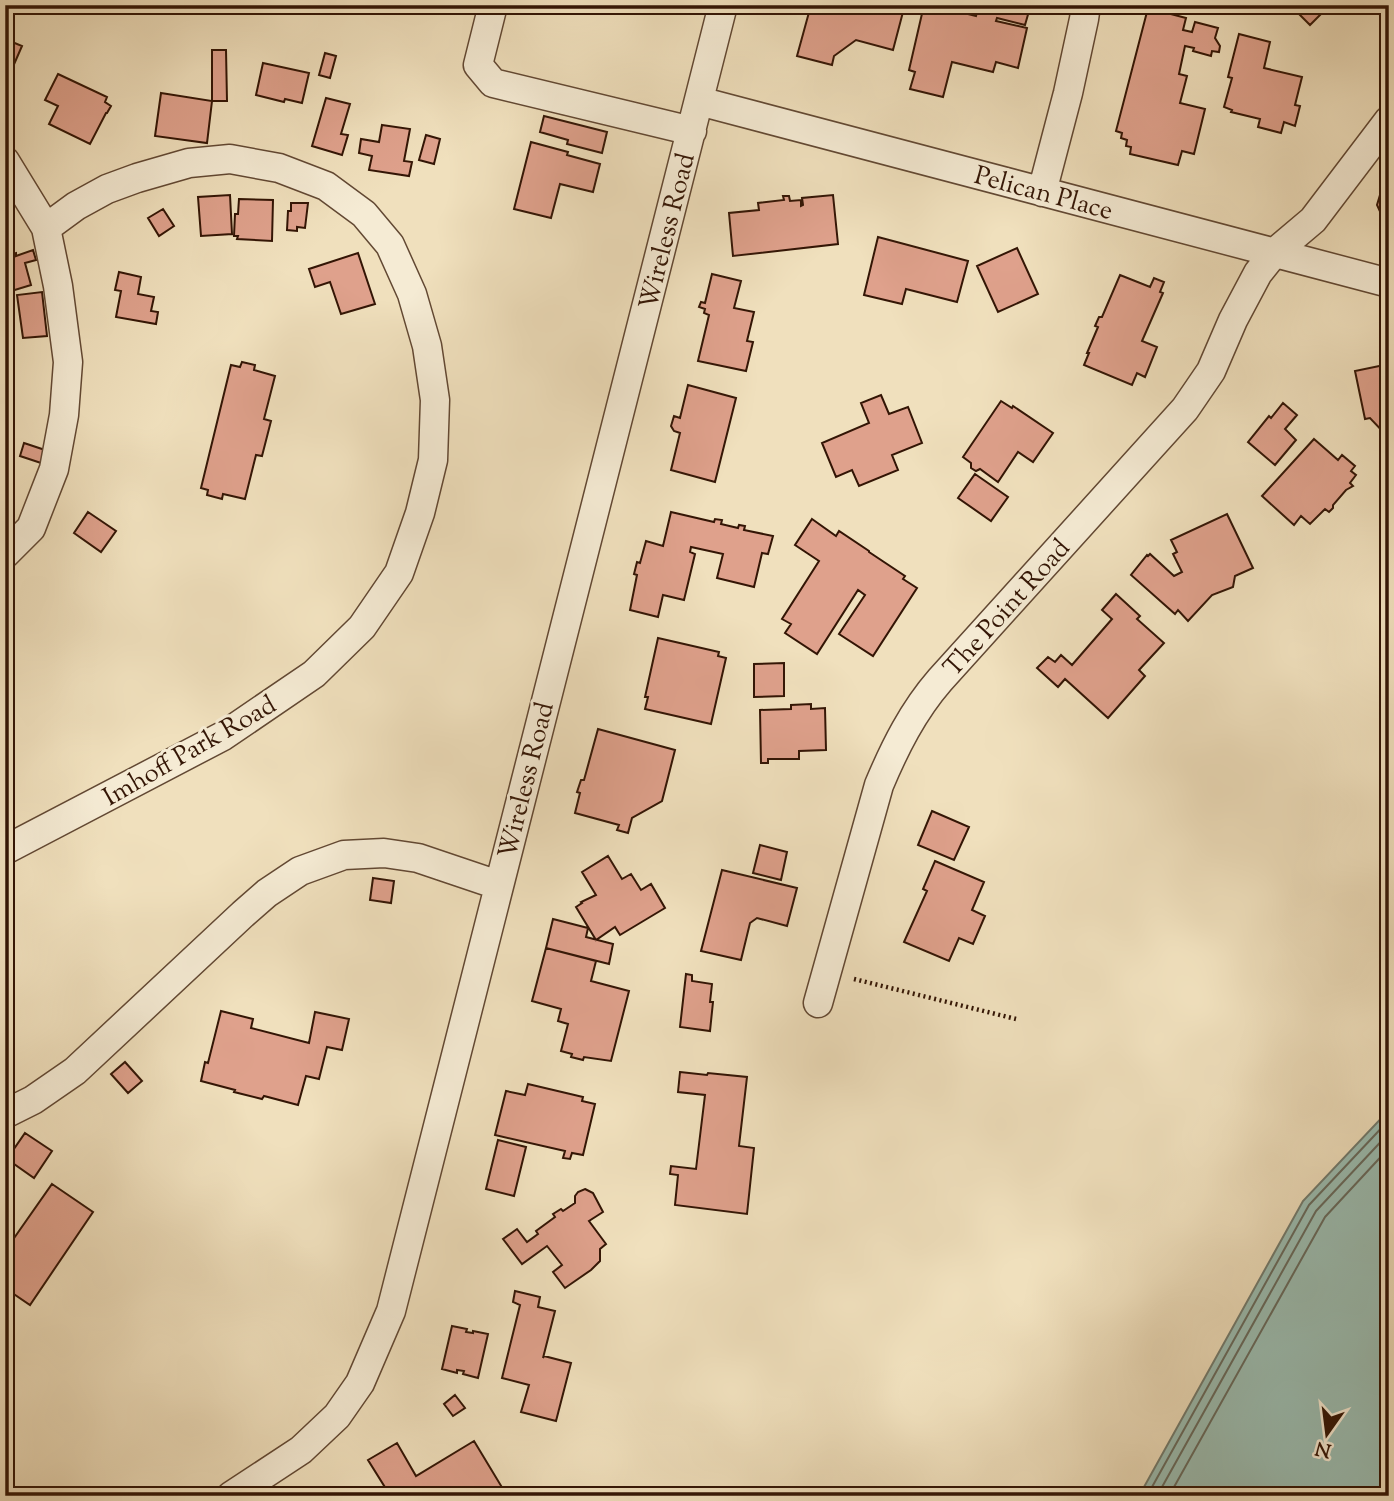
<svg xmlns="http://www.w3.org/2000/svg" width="1394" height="1501" viewBox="0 0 1394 1501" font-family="'Sorts Mill Goudy',serif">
  <rect width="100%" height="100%" fill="#f0e0bd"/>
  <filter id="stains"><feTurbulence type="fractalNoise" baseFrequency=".00286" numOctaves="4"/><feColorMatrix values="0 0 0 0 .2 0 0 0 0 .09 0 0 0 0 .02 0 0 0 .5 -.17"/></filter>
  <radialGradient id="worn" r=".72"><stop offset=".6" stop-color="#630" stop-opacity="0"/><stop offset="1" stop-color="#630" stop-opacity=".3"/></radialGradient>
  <path fill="#9abdb2" stroke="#717a6d" stroke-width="2" d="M1389,1110V1496H1139L1303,1201Z"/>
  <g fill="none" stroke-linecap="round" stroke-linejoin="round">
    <path stroke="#66695c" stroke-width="2" d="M1147,1496L1309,1205L1389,1120
      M1157,1496L1316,1211L1389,1133
      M1169,1496L1325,1217L1389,1148"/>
  </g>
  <path fill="#dfa18c" stroke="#331505" stroke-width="2" d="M811,5H848L872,11L873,5H878L903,12L893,50L856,40L834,56L832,65L797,56Z
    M924,5H970L968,14L976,16L979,5H1006L1029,11L1025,25L997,18L996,21L1027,28L1018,68L996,62L993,72L952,62L943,97L910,89L915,72L909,70Z
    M1290,5H1330L1310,25Z
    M1370,5H1389V21L1369,7Z
    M1148,8L1186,18L1183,30L1192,32L1195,22L1218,28L1215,38L1220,46L1219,52L1212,51L1211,56L1193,51L1194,48L1185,46L1179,74L1187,76L1180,103L1205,109L1194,154L1182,151L1178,165L1130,154L1131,147L1126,146L1127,140L1121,138L1122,133L1116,131Z
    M1239,34L1270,42L1264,68L1302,77L1295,105L1300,106L1295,126L1284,122L1281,133L1258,127L1260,119L1231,112L1232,110L1224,107L1232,78L1228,77Z
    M5,39L22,46L5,85Z
    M212,50H226L227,101H212Z
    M325,53L336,56L330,78L319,75Z
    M263,63L309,73L302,103L285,99L284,102L256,95Z
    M58,74L107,97L105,102L111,106L107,113H106L90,144L49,124L58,106L45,100Z
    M161,93L212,101L207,143L155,136Z
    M326,98L350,104L341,134L348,135L342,155L312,146Z
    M544,116L607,132L602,153L567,144L568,140L540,132Z
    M382,125L410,129L404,161L412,162L409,176L369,170L372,156L359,153L361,139L379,142Z
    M426,135L440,139L434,164L419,160Z
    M531,142L568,152L567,155L600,164L593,192L560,184L551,218L514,209Z
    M1383,185L1389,187V231L1377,205Z
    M230,195L232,234L201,236L198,197Z
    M833,195L838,244L733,256L729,213L759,210L758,203L784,200L783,196H789L790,201L801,200V206L803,205L802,198Z
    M239,199L273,200L272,241L237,239L238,236H234L235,214H238Z
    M291,203H308L305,228L297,227V231L287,230L288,211H291Z
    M163,209L174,226L159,236L148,218Z
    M878,237L968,261L957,302L906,289L902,304L864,295Z
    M1017,248L1038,294L998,312L977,266Z
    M33,250L36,260L25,263L31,285L5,293V256L16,253V256Z
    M358,253L375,304L341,314L330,282L315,287L309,269Z
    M119,272L141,277L138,294L154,297L151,311L158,312L156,324L116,317L121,291L115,290Z
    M712,274L741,281L734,308L754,312L747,341L753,342L746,371L698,361L709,315L704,313L705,309L699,307L701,302L705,303Z
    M1120,275L1150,287L1154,278L1164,282L1160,292L1163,293L1142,341L1157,347L1145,377L1137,373L1132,385L1084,365L1089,353H1087L1098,327L1095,326L1099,317H1102Z
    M42,292L47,336L23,338L17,295Z
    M242,362L255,365L254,370L275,376L264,419L271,421L262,456L256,455L245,499L223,494L222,499L207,495L208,490L201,488L231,365L240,367Z
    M1389,364V436L1388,437L1370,418L1365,419L1355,371Z
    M688,385L736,398L715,482L671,470L680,433L674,431L671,426L674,416L680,418Z
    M881,395L889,414L908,407L922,443L892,455L898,470L859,486L852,470L836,477L822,443L869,423L861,403Z
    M1001,401L1012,408L1013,406L1053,433L1033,462L1018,452L998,482L980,469L976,471L971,468V463L963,457Z
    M1283,403L1297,415L1285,429L1296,440L1275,465L1248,442L1269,416L1271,418Z
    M1314,439L1338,460L1342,455L1355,466L1351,471L1356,475L1350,483L1353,486L1346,490L1333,505V508L1329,512L1325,509L1310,524L1301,516L1294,525L1262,496Z
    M24,443L51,452L47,465L20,456Z
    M975,474L1008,497L991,521L958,498Z
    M88,512L116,531L101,552L74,533Z
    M671,512L714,522L715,519L722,520L721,524L738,528L739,525L745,526L744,530L773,536L768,554L762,553L754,587L717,578L723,554L691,547L690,552L695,554L684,600L663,595L658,617L630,610L637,575L634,574L637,562L640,563L646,541L663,546Z
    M1227,514L1253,568L1235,576L1233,587L1212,595L1188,621L1178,610L1175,614L1131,575L1147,555L1148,556L1150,554L1174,576L1182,572L1173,554L1177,552L1171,540Z
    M812,519L836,536L839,531L869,551V552L905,576L903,579L917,588L873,656L839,634L865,595L858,590L817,654L785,633L791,624L782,619L819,561L795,545Z
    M1116,594L1140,616L1137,619L1164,643L1139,670L1145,676L1108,718L1065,679L1058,687L1037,668L1048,657L1055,662L1061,655L1072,665L1112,619L1102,610Z
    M658,638L719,652L718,656L726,658L711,724L645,709L648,697H645Z
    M784,663V696L754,697V664Z
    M811,704V709L825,708L826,750L799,751V759H768V763H761L760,710L791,709V705Z
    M598,729L675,750L662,801L632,818L628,833L617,830L619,825L575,813L580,793L577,792L581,780H584Z
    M932,811L969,827L954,860L918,845Z
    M760,845L787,852L781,880L753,873Z
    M608,856L622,879L631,874L641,890L651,884L665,908L620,935L615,927L596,940L576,907L582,903L581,902L596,895L582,872Z
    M935,861L984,882L972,910L985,916L973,944L959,938L949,961L904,942L927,891L923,889Z
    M722,870L797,888L787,926L757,918L750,923L741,960L701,951Z
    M373,878L394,881L391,903L370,900Z
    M553,919L588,928L586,937L613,944L609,964L546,948Z
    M546,948L596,961L591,981L629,991L611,1061L584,1057L583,1060L571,1057L572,1054L561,1051L568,1024L558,1021L561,1009L532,1001Z
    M686,974L692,975V981L712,984L710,1002H713L710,1031L680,1027Z
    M221,1011L253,1019L251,1028L309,1043L315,1012L349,1019L342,1050L327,1047L319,1079L306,1076L298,1105L264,1096L262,1099L234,1092L235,1090L201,1081L205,1062L208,1063Z
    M125,1062L142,1081L128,1093L111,1074Z
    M680,1072L707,1075L708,1073L747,1077L739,1146L754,1148L747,1214L675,1205L678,1175L670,1174L671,1166L696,1169L705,1095L678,1092Z
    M528,1084L583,1097L582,1101L595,1104L583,1155L572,1153L570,1159L563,1158L565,1151L495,1135L506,1091L525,1095Z
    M25,1133L52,1151L34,1178L7,1159Z
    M498,1140L526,1147L514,1196L486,1189Z
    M52,1184L93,1212L30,1305L5,1288V1251Z
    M585,1189L593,1193L603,1212L589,1221L606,1244L600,1249V1261L591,1270L565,1288L553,1272L562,1265L547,1246L522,1264L503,1239L517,1229L527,1242L538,1234L536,1231L555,1217L553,1214L561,1209L563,1211L575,1203V1196L578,1192Z
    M515,1291L540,1297L538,1307L555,1311L543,1358L544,1356L571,1363L556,1421L521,1412L529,1385L502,1378L520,1305L513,1302Z
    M452,1326L467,1329L466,1332L473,1333V1331L488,1334L478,1378L463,1374L464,1371L457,1370V1373L442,1369Z
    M455,1395L465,1408L453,1416L444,1404Z
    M474,1441L503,1489L499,1491L502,1496H413L412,1494L409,1496H398L394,1488L388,1492L368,1460L397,1443L416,1476Z"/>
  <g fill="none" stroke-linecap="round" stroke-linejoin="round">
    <defs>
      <path id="minor" d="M493,5L478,65L493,83L692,131
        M699,101L1389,283
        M5,161L46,228L58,286L68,362L64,415L54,469L31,528L5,554
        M1042,192L1068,93L1084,19L1086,5
        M5,850L223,736L314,674L362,627L399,573L420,513L433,460L435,400L427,346L412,294L390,245L364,214L326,186L279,168L230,159L189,163L137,178L107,189L76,206L46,228
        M818,1003L879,785C895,747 913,711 940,680L1185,409L1211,371L1233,320L1258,273L1274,253L1313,220L1389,120
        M5,1114L33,1100L75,1071L243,914L267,893L300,871L344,855L384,853L418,858L498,885
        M231,1496L301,1450L337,1416L360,1383L391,1311L723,5"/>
    </defs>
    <use href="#minor" stroke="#624833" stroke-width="31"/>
    <path stroke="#331505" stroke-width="4.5" stroke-dasharray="2 3.5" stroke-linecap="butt" d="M854,979L1016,1019"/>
    <use href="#minor" stroke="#f5ebd4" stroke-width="28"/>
  </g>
  <g text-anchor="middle" stroke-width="6" stroke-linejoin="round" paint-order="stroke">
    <g font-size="26" fill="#331505" stroke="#f5ebd4">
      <text transform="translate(1044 192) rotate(15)" y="9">Pelican Place</text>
      <text transform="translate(666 231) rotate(-76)" y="9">Wireless Road</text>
      <text transform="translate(1006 607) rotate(-48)" y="9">The Point Road</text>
      <text transform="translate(189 750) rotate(-30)" y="9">Imhoff Park Road</text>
      <text transform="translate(525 780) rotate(-76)" y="9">Wireless Road</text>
    </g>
  </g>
  <rect width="1394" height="1501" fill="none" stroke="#f0e0bd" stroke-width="28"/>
  <rect x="7" y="7" width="1380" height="1487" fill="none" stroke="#331505" stroke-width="3.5"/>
  <rect x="14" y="14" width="1366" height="1473" fill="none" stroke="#331505" stroke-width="2"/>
  <g transform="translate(1327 1434) rotate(194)" stroke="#f5ebd4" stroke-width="5" paint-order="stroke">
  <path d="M0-5L12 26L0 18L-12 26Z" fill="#331505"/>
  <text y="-10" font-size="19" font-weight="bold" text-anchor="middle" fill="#331505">N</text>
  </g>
  <rect width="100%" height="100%" filter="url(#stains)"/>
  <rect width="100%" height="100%" fill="url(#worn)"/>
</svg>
